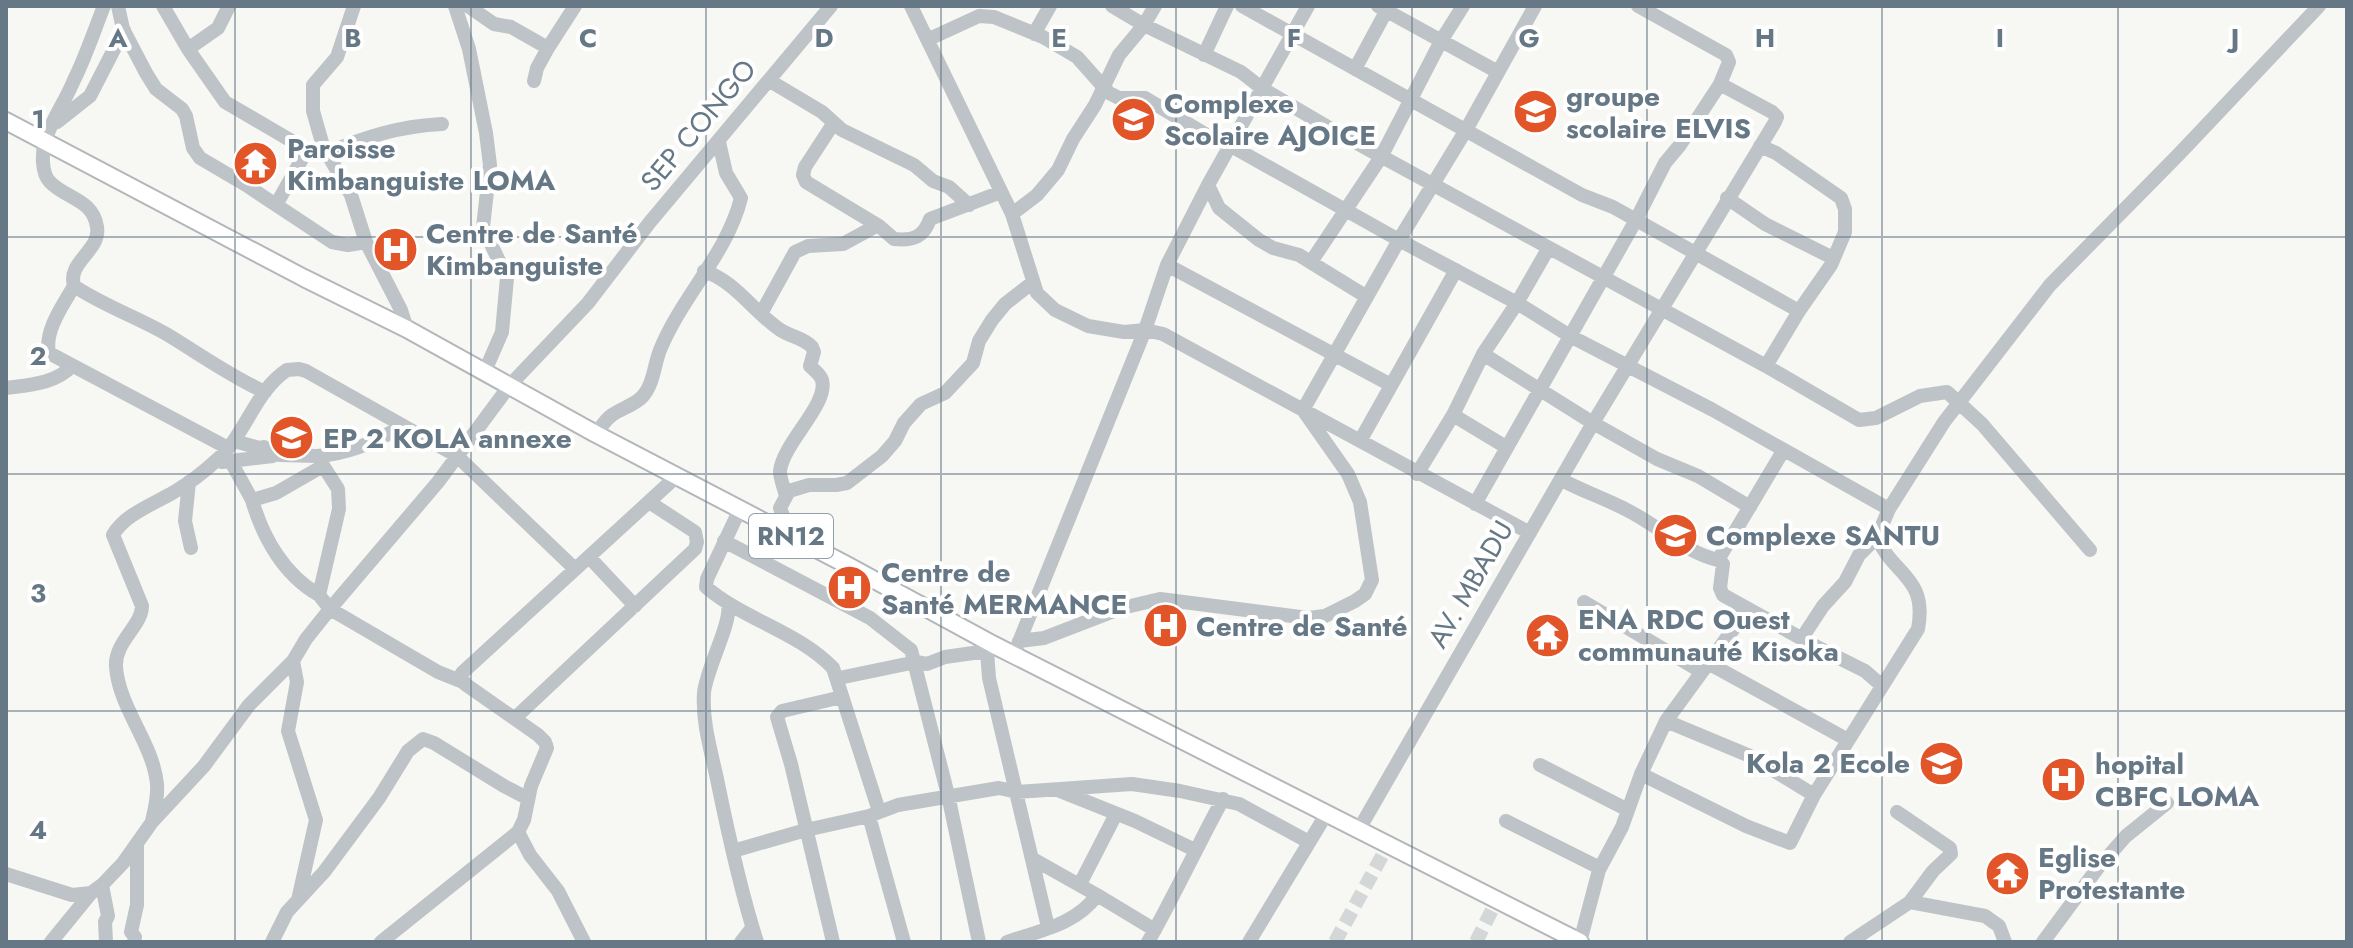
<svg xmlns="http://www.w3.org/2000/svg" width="2353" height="948" viewBox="0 0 2353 948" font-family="Jost,sans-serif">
  <rect width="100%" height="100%" fill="#f7f7f4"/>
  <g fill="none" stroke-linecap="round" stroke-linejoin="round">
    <path stroke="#d3d7d8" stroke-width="14" stroke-dasharray="14 7" stroke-linecap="butt" d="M1335,942L1388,845
      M1476,942L1497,900"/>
    <defs>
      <path id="major" d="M6,121L304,278L407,329L596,434L845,564L994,645L1580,942"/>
    </defs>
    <use href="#major" stroke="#b2b7bb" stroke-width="20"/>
    <path stroke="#bec3c7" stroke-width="14" d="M104,6C94,31 86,56 74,80C66,100 51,121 45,141C42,153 41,173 50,182C66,199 93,199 97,227C101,251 67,261 74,286C63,305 44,331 49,353L228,448
      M118,6L123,29L146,73L156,89L182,109L186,116L193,148L200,158L246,185L332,242L348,245L366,242
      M163,6L188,49
      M229,6L218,28L188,49L225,102L307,150L276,205
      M354,6L337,57L313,85V111L323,146L351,195L366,242L401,310L407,329
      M455,6L469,49L486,133L490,165L483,227L507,278L502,332L485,371
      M468,6L494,24L511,27L548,48L537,68L534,81
      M911,6L1012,214L1037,293L1055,310L1088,326L1124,332L1145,330L1163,334L1530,533
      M1112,6L1144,25L1241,72L1263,89L1333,130L1766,366L1859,420L1876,418L1920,396L1947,392L1982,424L2090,550
      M1242,6L1582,195L1613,207L1799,311
      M1378,6L1498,72
      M1034,34L1050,6
      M929,39L979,16L994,17L1043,37L1077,57L1109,93L1119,98H1145L1215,140L1231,146L1399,240L1517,303L1570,336L1713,410L1889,509
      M548,48L575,6
      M1204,55L1227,6
      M1355,69L1389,6
      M770,81L822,112L842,130L914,165L933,181L949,187L969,205
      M57,122L90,96L124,30
      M833,124L805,167L803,175L806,182L879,226L894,239C913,241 924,237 930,219L1001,192
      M1760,146L1776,153L1841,198L1845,209V232L1831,265L1799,311L1766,366
      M327,153C365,137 400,126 442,124
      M1208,185L1219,208L1259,240L1273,248L1299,255L1367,297
      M1727,198L1765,224L1833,258
      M1012,214L1037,195L1058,170L1073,139L1095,105L1119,55L1144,25L1155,6
      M1311,262L1381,157L1441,41L1463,6
      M1167,265L1391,385
      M704,271C735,281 754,312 779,329C790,337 803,337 812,347L814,352L810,366C814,370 820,374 822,380C829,404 783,443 780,471C780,479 784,488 786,496
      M74,286C104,306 137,317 168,335C201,355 230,376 265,392
      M762,312L795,252L808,246L843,244L876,226
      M1483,354L1593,423L1657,459L1698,476L1750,507
      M6,388C29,385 55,384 72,366
      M1453,415L1506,447
      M596,434C601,427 605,420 612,415C622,408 635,405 643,396C654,383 654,365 660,350C682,296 727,254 741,198L726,173L719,142
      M234,441L260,448L264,447L280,455L317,456L338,489L339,509L319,595L330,609L438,672L463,682
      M1360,441L1456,270
      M317,456C349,454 376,442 402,426
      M230,460L252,500L276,493L323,466
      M222,462L273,456
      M1417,474L1453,415L1483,354L1517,303L1548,249
      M1562,480C1582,491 1604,498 1625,509C1658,525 1682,551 1718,560
      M189,482L185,521L191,548
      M252,500C263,538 284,575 319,595
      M1475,504L1636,220L1665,163L1680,145L1720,84L1729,62L1726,55L1638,6
      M740,509L707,579L706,587C744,620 797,631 833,668L879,811
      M783,532L785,521L780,508L789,491L809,485H836L847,483L882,456L895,441L904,423L921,404L945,393L973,363L979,341L992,320L1005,304L1032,283
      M724,541L870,618L911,650L948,795L979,942
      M589,557L635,606
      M1718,560L1723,564L1720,588L1723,595L1817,647L1865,671L1881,685
      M1718,560L1783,451
      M1584,602L1702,672
      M728,604C732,623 706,669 704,693C702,722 711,751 717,779C728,833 740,889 757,942
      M1802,638L1823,606L1845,582L1859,555L1877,537
      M1019,641L1044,638L1122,608L1160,599L1308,618L1325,616L1355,601L1365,594L1372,580L1360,502L1348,474L1303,410L1399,240L1466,130L1535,6
      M994,645L987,651L989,678L1048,927
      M1017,647L1145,330L1167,265L1208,185L1308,6
      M293,661L297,682L288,731L316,820L298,900
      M1708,663L1848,740
      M839,678L916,662L927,664L945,657L987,651
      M515,718L695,549L697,542L695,532L649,502
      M1666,721L1750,756L1814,795
      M1540,765L1628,810
      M1641,774L1746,826L1790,843L1814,795L1918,629C1928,576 1892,575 1877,537L1889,509L1944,422L2050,285L2181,152L2319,6
      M1060,791L1135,821L1195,850
      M869,816L904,942
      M152,821C155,809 158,797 157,784C153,743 119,708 116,667C114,642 142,626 142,606L113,535C125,514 154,504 174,492C190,483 205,471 219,458C246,433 256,390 287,370L299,369L306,371L457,456L575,569
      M1506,821L1600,868
      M1358,831L1593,423L1775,122L1777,117L1772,112L1720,84
      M518,832L530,855L558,891L584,942
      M733,851L806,830L869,816L898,805L999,788L1017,792L1132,784L1180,791L1239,804L1309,842
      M6,874L72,895L91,893L102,885L123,863L152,822L204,766L249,705L293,661L306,639L330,609L438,482L510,385L588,303L650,222L831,6
      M1080,884L1116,814
      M102,885L108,916L105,922L106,942
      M1097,895L1155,930
      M1910,902L1985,916L1999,926L2005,942
      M51,942L91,893
      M134,942L135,937L131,932L137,905V845
      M272,942L287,912L324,872L379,798L408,751L423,739L434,743L504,786L527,798
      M381,942L518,832L524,820L531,786L547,748L545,742L538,735L465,684L462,678V673L677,476
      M741,942L752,928
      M833,942L791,764L777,717L782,711L842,697
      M1007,942C1039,931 1077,924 1097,895L1033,859
      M1148,942C1175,895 1197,846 1223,799
      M1249,942L1327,813
      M1580,942L1599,870L1622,827L1641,774L1666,721L1734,628L1739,604
      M1850,942L1910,902L1933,871L1951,854L1950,848L1897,812
      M2043,942L2097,869L2126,836L2167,803"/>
    <use href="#major" stroke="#fff" stroke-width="16"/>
  </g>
  <path fill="none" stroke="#667885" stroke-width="2" stroke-opacity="0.55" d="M235,6V942M471,6V942M706,6V942M941,6V942M1176,6V942M1412,6V942M1647,6V942M1882,6V942M2118,6V942M6,237H2347M6,474H2347M6,711H2347"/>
  <defs>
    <symbol id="school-disc" viewBox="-11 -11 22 22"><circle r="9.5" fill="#e25529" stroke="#fff"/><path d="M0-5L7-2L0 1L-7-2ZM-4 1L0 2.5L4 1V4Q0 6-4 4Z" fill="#fff"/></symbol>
    <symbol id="temple-disc" viewBox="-11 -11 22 22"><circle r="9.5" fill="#e25529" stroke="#fff"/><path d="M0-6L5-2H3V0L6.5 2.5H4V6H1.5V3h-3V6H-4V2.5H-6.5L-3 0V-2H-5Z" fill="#fff"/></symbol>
    <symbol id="hospital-disc" viewBox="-11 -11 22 22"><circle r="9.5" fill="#e25529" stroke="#fff"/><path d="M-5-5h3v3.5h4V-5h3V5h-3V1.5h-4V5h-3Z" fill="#fff"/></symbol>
  </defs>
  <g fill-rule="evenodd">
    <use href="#school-disc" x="1510" y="86" width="51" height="51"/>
    <use href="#school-disc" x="1108" y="94" width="51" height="51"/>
    <use href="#temple-disc" x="230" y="138" width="51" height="51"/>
    <use href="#hospital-disc" x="370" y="224" width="51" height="51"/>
    <use href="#school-disc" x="266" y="412" width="51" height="51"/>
    <use href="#school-disc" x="1650" y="510" width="51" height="51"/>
    <use href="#hospital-disc" x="824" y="562" width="51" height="51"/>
    <use href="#hospital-disc" x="1140" y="600" width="51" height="51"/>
    <use href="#temple-disc" x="1522" y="610" width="51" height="51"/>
    <use href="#school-disc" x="1916" y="738" width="51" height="51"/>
    <use href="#hospital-disc" x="2038" y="754" width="51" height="51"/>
    <use href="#temple-disc" x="1982" y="848" width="51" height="51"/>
  </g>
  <g text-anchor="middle" stroke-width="8" stroke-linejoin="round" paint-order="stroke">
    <rect fill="#fff" stroke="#94a0aa" stroke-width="2" x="749" y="514" width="84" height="44" rx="6"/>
    <g font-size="26" font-weight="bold" fill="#667885">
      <text x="791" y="545">RN12</text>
    </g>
    <g font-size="28" font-weight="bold" fill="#667885" stroke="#fff" text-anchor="start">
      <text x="1566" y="106">groupe<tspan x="1566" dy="32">scolaire ELVIS</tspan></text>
      <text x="1164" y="113">Complexe<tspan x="1164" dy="32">Scolaire AJOICE</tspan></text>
      <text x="287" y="158">Paroisse<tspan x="287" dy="32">Kimbanguiste LOMA</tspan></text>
      <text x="426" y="243">Centre de Santé<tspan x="426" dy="32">Kimbanguiste</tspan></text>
      <text x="323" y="448">EP 2 KOLA annexe</text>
      <text x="1706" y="545">Complexe SANTU</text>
      <text x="881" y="582">Centre de<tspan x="881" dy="32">Santé MERMANCE</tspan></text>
      <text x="1578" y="629">ENA RDC Ouest<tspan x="1578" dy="32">communauté Kisoka</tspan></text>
      <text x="1196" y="636">Centre de Santé</text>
      <text x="1910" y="773" text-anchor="end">Kola 2 Ecole</text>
      <text x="2095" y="774">hopital<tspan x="2095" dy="32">CBFC LOMA</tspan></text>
      <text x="2038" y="867">Eglise<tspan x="2038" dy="32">Protestante</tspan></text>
    </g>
    <g font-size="28" fill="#667885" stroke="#fff">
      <text transform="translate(698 125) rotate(-50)" y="10">SEP CONGO</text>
      <text transform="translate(1470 584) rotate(-60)" y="10">AV. MBADU</text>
    </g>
  </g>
  <g font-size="26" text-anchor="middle" font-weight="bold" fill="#667885" stroke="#fff" stroke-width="8" stroke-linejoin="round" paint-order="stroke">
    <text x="118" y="47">A</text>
    <text x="353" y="47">B</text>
    <text x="588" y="47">C</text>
    <text x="824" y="47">D</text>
    <text x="1059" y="47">E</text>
    <text x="1294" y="47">F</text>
    <text x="1529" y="47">G</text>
    <text x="1765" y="47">H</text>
    <text x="2000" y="47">I</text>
    <text x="2235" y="47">J</text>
    <text x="38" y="128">1</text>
    <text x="38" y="365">2</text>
    <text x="38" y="602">3</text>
    <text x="38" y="839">4</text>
  </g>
  <rect width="2353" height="948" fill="none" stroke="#667885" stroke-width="16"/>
</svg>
